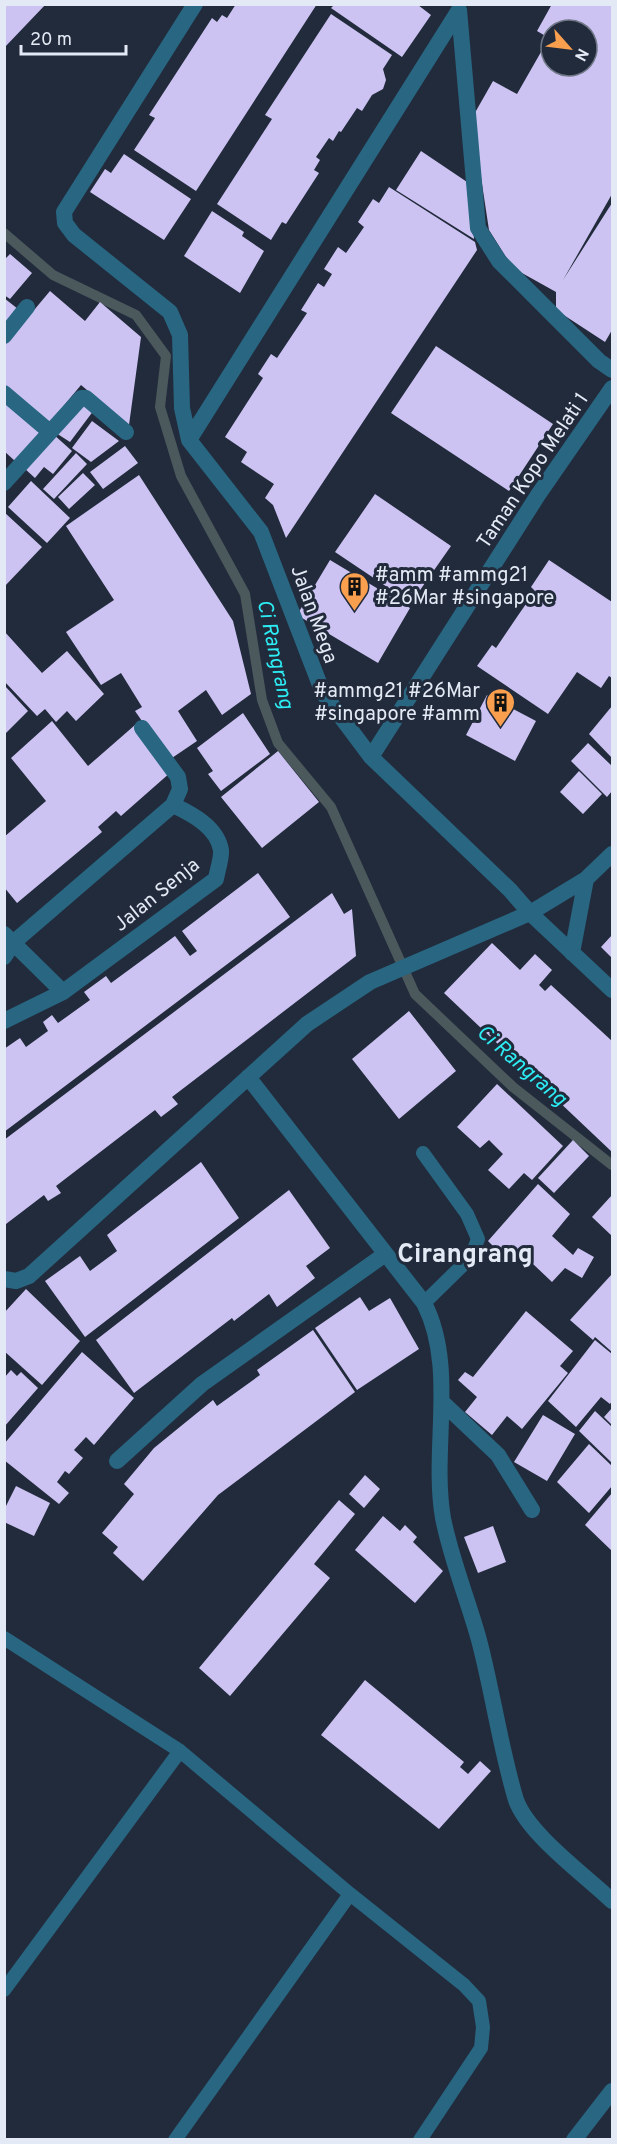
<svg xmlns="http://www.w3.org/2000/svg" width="617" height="2144" viewBox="0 0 617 2144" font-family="Overpass,sans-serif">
  <rect width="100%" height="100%" fill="#222b3c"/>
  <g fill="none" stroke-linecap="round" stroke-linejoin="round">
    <path stroke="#4b595c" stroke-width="10" d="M4,233L53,275L136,315L166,356L160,407L181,476L245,594L262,700L278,743L331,807L415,994L513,1087L612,1165"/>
  </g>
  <path fill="#ccc3f2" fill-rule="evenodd" d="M4,4H46L4,48Z
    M236,4H317L196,191L134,150L155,118L149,115L212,18L217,22L222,15L227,18Z
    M552,4H612V194L563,280L612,203V330L605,342L556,310V292L513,268L489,230L472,118L493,81L517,94L549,38L537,31ZM551,30H587V66H551Z
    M334,5H418L431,15L402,57L331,8Z
    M331,14L392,55L383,69L386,80L383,89L372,95L362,111L357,108L341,132L339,131L333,141L329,138L316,157L320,160L314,170L319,173L286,224L282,222L271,240L217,204L272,119L265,115Z
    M421,151L470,184L474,239L396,190Z
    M124,154L191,199L164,240L90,192L105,169L111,173Z
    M389,187L475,242L477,250L286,538L273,505L265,498L274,484L241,462L247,452L225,437L263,378L258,374L271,354L277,358L307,313L301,310L318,283L324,287L332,274L324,269L338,247L346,253L364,227L358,222L373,199L379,203Z
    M212,211L244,232L242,236L264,251L240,293L184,256Z
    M10,254L32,273L10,299L4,295V260Z
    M50,291L85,321L100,302L141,337L129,425L81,385L46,427L4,390V346Z
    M4,298L18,309L4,326Z
    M436,346L553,424L509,491L391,413Z
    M4,394L44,428L15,461L4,451Z
    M81,400L94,410L70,442L56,433Z
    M92,421L119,441L91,462L72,448Z
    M53,434L72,451L53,474L44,467L35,478L24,468Z
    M125,446L138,463L103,489L90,472Z
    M76,453L87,464L54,499L43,489Z
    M83,473L95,485L69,509L58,497Z
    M139,475L233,621L251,694L222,715L206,690L178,711L197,741L169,760L135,711L142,707L121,673L101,685L66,632L114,600L66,526Z
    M31,481L70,518L47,543L8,507Z
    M375,494L451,546L411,603L335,552Z
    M4,512L42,547L4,587Z
    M330,560L410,608L378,663L297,615Z
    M549,560L612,602V678L609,676L601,688L577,672L548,714L477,666L492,645L496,648L519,614L535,591L531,587Z
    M4,631L42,673L67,651L104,694L76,721L67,711L56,722L45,709L37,716L4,681Z
    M5,686L28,711L5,734Z
    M487,695L536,721L515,761L466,735Z
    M612,706V758L589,734Z
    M243,713L270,754L221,791L208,774L213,771L197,748Z
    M52,721L88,766L135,725L171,772L121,816L116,811L98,827L102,832L17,903L4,887V837L46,801L11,758Z
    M588,743L612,766V791L607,797L571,761Z
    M278,751L319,802L262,848L221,797Z
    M579,771L602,794L583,814L560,792Z
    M258,873L290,917L4,1132V1049L20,1038L26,1047L48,1031L43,1022L52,1015L58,1023L90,1000L84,992L106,976L111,983L175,936L190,956L197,951L182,931Z
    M332,893L344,914L352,909L356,956L172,1097L178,1104L161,1117L155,1110L56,1186L61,1193L48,1201L44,1195L6,1224L4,1140Z
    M612,935V958L601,947Z
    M492,943L520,970L535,954L552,970L539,985L545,991L551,985L612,1041V1152L444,993Z
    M409,1011L456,1071L399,1119L352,1059Z
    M497,1084L563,1146L532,1180L524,1173L509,1189L488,1170L503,1154L489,1140L480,1148L457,1127Z
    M573,1140L589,1156L554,1193L538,1178Z
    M201,1162L239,1218L85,1337L45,1281L80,1256L90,1271L117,1251L107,1235Z
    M538,1184L570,1214L552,1236L573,1255L578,1248L594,1257L582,1278L565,1268L552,1282L514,1246L504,1257L488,1241Z
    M289,1190L330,1248L306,1266L315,1278L277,1307L269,1294L234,1321L232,1318L134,1393L96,1340Z
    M612,1195V1236L592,1217Z
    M612,1274V1352L595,1337L593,1340L570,1320Z
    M26,1289L80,1341L42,1385L4,1351V1313Z
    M360,1297L369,1311L390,1298L419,1349L357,1390L315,1328Z
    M526,1311L573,1351L560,1366L568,1373L522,1429L507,1416L492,1435L465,1412L477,1397L458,1380L465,1372L473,1377Z
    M313,1330L355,1392L218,1495L143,1581L113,1553L118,1547L102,1533L134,1494L124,1484L154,1448L213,1400L217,1406L260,1375L257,1370Z
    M595,1340L612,1354V1401L610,1404L601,1397L576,1427L548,1401Z
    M82,1352L134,1398L94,1445L86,1437L74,1450L83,1458L69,1474L65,1471L57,1482L69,1493L59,1504L4,1460V1444Z
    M11,1370L17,1376L21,1372L38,1388L4,1427V1378Z
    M612,1408V1425L604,1417Z
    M595,1411L612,1427V1463L579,1431Z
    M543,1415L575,1434L547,1481L514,1462Z
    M589,1444L612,1466V1486L589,1513L557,1482Z
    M365,1475L380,1489L364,1508L349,1494Z
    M16,1486L50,1503L34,1536L4,1522V1510Z
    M612,1493V1551L585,1525Z
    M339,1500L355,1514L314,1564L330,1578L230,1696L199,1668Z
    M383,1516L400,1531L405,1525L417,1537L413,1542L443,1571L415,1603L355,1550Z
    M493,1526L506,1562L478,1573L464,1537Z
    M365,1680L464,1762L460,1767L468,1774L480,1761L491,1771L439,1829L321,1735Z"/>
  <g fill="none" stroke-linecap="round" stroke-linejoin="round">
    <path stroke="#286681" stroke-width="14" d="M423,1153L467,1214L478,1239L471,1257L424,1303
      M4,1638L180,1751L350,1894L464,1985L479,2001L483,2027L481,2048L420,2140
      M4,1990L180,1751
      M175,2140L350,1894"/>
    <path stroke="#286681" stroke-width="16" d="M195,4L64,212L65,223L74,235L170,312L180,335L182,408L189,440L261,532L323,693L371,757L510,890L530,913L612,990
      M459,10L478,228L499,261L599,361L612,370
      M4,336L27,307
      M4,393L50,432
      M189,440L459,10
      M4,483L81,398H86L126,432
      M371,757L538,495L612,388
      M4,934L63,992
      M572,953L586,879
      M4,957L14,942L173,805L180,789L178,777L142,728
      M4,1021L63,992L216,879C217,871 222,858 221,850C217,827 192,814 173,805
      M248,1077L424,1303C457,1367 431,1449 443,1518C451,1559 468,1600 479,1640C493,1693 500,1747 516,1800C528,1834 585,1875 612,1901
      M4,1279L16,1281L29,1276L307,1024L370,982L530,913L586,879L612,854
      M442,1402L498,1455L532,1510
      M117,1461L202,1384L384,1255
      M574,2140L612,2091"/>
  </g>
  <defs>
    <symbol id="building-pin" viewBox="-11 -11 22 30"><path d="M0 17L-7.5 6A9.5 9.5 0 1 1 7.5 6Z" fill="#fa9f4e" stroke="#222b3c"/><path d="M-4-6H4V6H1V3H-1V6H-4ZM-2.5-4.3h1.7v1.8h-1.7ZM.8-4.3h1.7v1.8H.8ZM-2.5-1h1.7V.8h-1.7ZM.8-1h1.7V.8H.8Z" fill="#111"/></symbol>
  </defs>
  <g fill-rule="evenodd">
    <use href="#building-pin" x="338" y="570" width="33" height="45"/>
    <use href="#building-pin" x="484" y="686" width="33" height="45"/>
  </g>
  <g text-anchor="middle" stroke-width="6" stroke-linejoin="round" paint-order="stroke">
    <g font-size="20" fill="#e4eaf5" stroke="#222b3c">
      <text transform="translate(532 470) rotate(-56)" y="7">Taman Kopo Melati 1</text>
      <text transform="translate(315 614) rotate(70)" y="7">Jalan Mega</text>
      <text transform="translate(156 894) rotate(-39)" y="7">Jalan Senja</text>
    </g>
    <g font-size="20" fill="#e4eaf5" stroke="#222b3c" text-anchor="start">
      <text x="375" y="581">#amm #ammg21<tspan x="375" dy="23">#26Mar #singapore</tspan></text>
      <text x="480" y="697" text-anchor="end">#ammg21 #26Mar<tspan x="480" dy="23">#singapore #amm</tspan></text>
    </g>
    <g font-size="21" font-style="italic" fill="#2cedf4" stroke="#222b3c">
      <text transform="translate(276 654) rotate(78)" y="7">Ci Rangrang</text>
      <text transform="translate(522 1065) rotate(41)" y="7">Ci Rangrang</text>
    </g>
    <g font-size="26" font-weight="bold" fill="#e4eaf5" stroke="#222b3c">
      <text x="465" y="1262">Cirangrang</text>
    </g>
  </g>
  <rect width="617" height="2144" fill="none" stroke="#e4eaf5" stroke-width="12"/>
  <g transform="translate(569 48) rotate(118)"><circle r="28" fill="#222b3c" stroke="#707786" stroke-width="1.5"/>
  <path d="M0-4.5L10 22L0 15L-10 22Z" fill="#fa9f4e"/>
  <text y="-9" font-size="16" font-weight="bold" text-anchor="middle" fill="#e4eaf5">N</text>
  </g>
  <path d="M21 45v9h105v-9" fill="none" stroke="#e4eaf5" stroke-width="3"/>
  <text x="30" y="45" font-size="18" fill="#e4eaf5" stroke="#222b3c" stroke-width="4.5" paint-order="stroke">20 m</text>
</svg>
